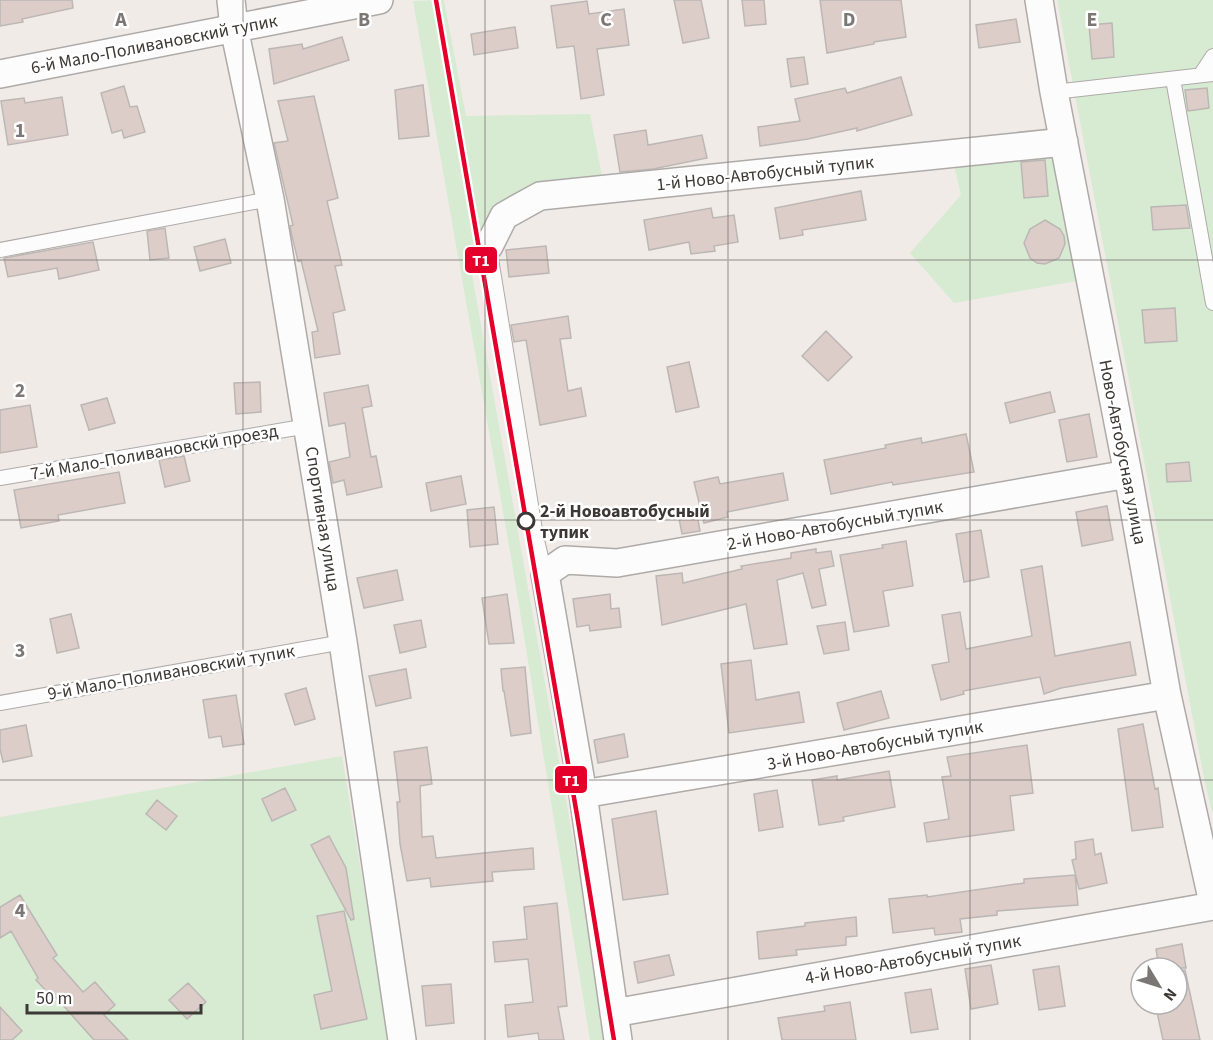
<svg xmlns="http://www.w3.org/2000/svg" width="1213" height="1040" viewBox="0 0 1213 1040" font-family="'Source Sans 3',sans-serif">
  <rect width="100%" height="100%" fill="#f1ebe8"/>
  <path fill="#d6ebd2" d="M444,0L466,116L590,114L604,186L499,208L482,227L469,258L609,1040H590L511,557L413,1Z
    M1057,0H1213V815L1205,783Z
    M1050,154L1056,158L1082,280L954,303L910,253L961,195L953,161Z
    M342,756L389,1040H0V817Z"/>
  <path fill="#dccdc8" stroke="#bcb7b5" stroke-width="1.5" d="M0,0H72L73,8L22,19L23,22L0,26Z
    M674,0H701L709,38L683,43Z
    M742,0H764L766,24L745,26Z
    M820,0H901L906,37L874,42V44L827,53Z
    M587,1L589,14L624,9L629,45L597,49L604,95L581,99L574,46L557,48L551,6Z
    M1016,19L1020,42L979,48L976,25Z
    M1112,23L1114,57L1092,59L1089,25Z
    M515,27L518,48L474,55L471,34Z
    M342,37L349,60L274,84L269,49L302,44L303,49Z
    M804,57L808,84L791,87L787,59Z
    M901,77L912,115L857,131V128L808,139L760,146L758,127L800,121L795,99L845,88L847,93Z
    M423,85L429,136L399,139L395,90Z
    M124,86L130,107L137,106L145,132L124,138L122,130L112,133L101,93Z
    M1207,88L1209,108L1188,111L1185,90Z
    M314,96L338,198L327,201L342,265L335,266L345,310L333,313L340,354L315,358L312,332L318,331L301,260L298,261L291,232L290,226L293,225L274,143L288,141L278,101Z
    M62,97L68,135L8,145L1,101L24,98L25,103Z
    M646,130L648,145L702,135L707,158L653,169L620,172L614,135Z
    M1045,160L1048,196L1024,198L1021,162Z
    M861,191L866,220L802,230L803,235L780,239L775,208Z
    M1186,205L1190,228L1153,230L1151,207Z
    M711,208L713,218L734,215L738,242L714,246L715,251L691,254L689,242L649,250L644,220Z
    M1045,220L1060,229L1064,236L1065,244L1059,258L1045,264L1037,263L1030,258L1024,243L1030,229Z
    M165,228L169,258L150,260L147,231Z
    M225,239L231,263L200,271L194,247Z
    M93,242L99,270L59,279L57,268L8,277L4,258Z
    M546,246L549,273L509,277L506,250Z
    M1175,308L1177,341L1145,343L1142,310Z
    M568,316L571,338L560,339L568,391L581,388L586,416L540,425L526,340L514,342L511,325Z
    M826,331L852,357L828,381L802,356Z
    M689,362L699,407L676,412L667,367Z
    M260,382L261,412L236,414L234,383Z
    M368,385L372,406L362,408L371,457L376,456L382,487L347,495L344,480L333,483L329,462L350,457L345,423L329,426L324,393Z
    M1050,392L1055,412L1010,423L1005,403Z
    M107,398L115,423L89,430L81,405Z
    M30,405L37,447L0,453V410Z
    M1089,414L1097,457L1067,462L1059,420Z
    M966,434L974,472L893,485L892,482L831,494L824,460L886,448L885,445L921,438L922,443Z
    M184,456L190,481L165,487L159,460Z
    M1189,462L1191,481L1167,482L1166,464Z
    M119,472L125,503L58,515L59,521L21,528L14,490Z
    M783,473L788,500L727,512L728,517L704,523L694,482L718,477L720,484Z
    M461,476L466,504L431,511L426,483Z
    M1107,506L1113,540L1082,546L1076,512Z
    M494,507L498,544L470,547L467,510Z
    M696,509L700,531L682,534L678,513Z
    M981,530L989,577L964,582L956,534Z
    M906,541L913,586L883,591L889,626L854,632L840,555L883,548L882,545Z
    M816,549V553L831,551L834,566L819,569L826,605L812,608L803,573L777,580L787,644L754,649L746,604L662,625L656,576L682,573L683,583L742,569L741,566L791,558V553Z
    M1042,566L1055,656L1130,642L1136,675L1061,688L1044,694L1040,677L963,691L964,694L941,700L932,665L949,662L942,615L960,612L966,649L1032,636L1021,570Z
    M397,570L403,600L364,608L357,578Z
    M507,594L514,643L489,644L482,598Z
    M610,594L611,609L619,608L621,627L590,631L589,625L577,627L573,599Z
    M71,614L79,648L57,653L50,619Z
    M421,620L426,647L400,653L394,625Z
    M845,622L849,650L824,654L817,626Z
    M751,660L756,700L799,692L804,722L729,733L721,664Z
    M525,667L531,733L511,736L504,691H503L501,669Z
    M406,669L411,698L376,706L369,676Z
    M306,688L315,719L295,725L285,694Z
    M881,691L889,718L844,730L837,703Z
    M236,695L244,744L223,747L221,736L209,738L203,700Z
    M1143,724L1155,789L1158,788L1163,827L1132,831L1118,729Z
    M26,725L32,756L3,762L0,749V730Z
    M624,734L628,757L598,763L594,740Z
    M1027,745L1033,793L1010,796L1014,830L927,842L924,823L949,819L942,777L951,776L947,757Z
    M427,747L432,784L420,786L422,837L433,836L436,858L533,848L534,869L492,872L493,881L431,887L430,878L407,881L400,844L397,802H400L394,752Z
    M889,771L895,807L843,817L844,821L819,825L812,780L837,776V780Z
    M285,788L296,810L272,821L262,799Z
    M777,790L783,827L759,831L754,794Z
    M157,800L177,816L166,830L146,814Z
    M656,811L668,894L623,900L612,819Z
    M329,836L346,868L354,919L351,920L311,845Z
    M1093,839L1095,855L1101,853L1107,883L1079,889L1072,860L1076,859L1075,842Z
    M1075,875L1078,905L997,911V915L960,919L962,932L935,935L934,928L893,933L889,899L927,895V897L1024,883V879Z
    M20,895L57,955L53,958L83,992L95,982L115,1005L104,1015L128,1040H94L53,994L51,996L36,980L38,978L11,931L0,938V907Z
    M557,903L567,1006L558,1007L564,1040H539L538,1033L508,1037L505,1005L533,1002L528,959L495,962L493,942L527,939L524,907Z
    M344,911L367,1019L321,1029L314,995L332,991L317,916Z
    M856,917L857,936L846,937V945L796,950L797,955L759,959L757,932L805,926V923Z
    M1182,944L1186,968H1159L1156,949Z
    M669,955L674,975L638,983L634,962Z
    M991,965L998,1004L971,1009L965,969Z
    M1059,966L1065,1006L1039,1010L1033,970Z
    M1185,970L1200,1040H1163L1157,1012L1177,1008V971Z
    M188,983L206,1002L187,1019L169,1000Z
    M451,984L454,1023L426,1026L422,986Z
    M931,989L938,1029L911,1033L905,993Z
    M850,1002L856,1040H782L778,1018L825,1011L824,1006Z
    M0,1007L22,1031L12,1040H0Z"/>
  <g fill="none" stroke-linecap="round" stroke-linejoin="round">
    <defs>
      <path id="lane" d="M1201,74L1213,56
        M1173,79L1213,303
        M1054,92L1213,74
        M489,246L536,536L545,574
        M0,250L270,199
        M0,478L308,426
        M0,703L343,642"/>
      <path id="street" d="M231,0L234,28L270,199L343,642L402,1040
        M1039,0L1054,92L1128,474L1167,695L1213,903
        M0,74L379,0
        M489,246L504,216L540,196L1064,142
        M583,794L1167,695
        M614,1013L1213,906
        M618,1040L583,794L545,574L565,560L617,563L1128,474"/>
    </defs>
    <use href="#lane" stroke="#aeaaa8" stroke-width="16"/>
    <use href="#street" stroke="#aeaaa8" stroke-width="30"/>
    <use href="#lane" stroke="#fdfcfc" stroke-width="14"/>
    <use href="#street" stroke="#fdfcfc" stroke-width="27"/>
    <defs>
      <path id="tram-1" d="M436,0L577,815L614,1040"/>
    </defs>
    <use href="#tram-1" stroke="#fff" stroke-width="9"/>
    <use href="#tram-1" stroke="#e4002b" stroke-width="4.5"/>
  </g>
  <path fill="none" stroke="#7b7774" stroke-width="1.5" stroke-opacity="0.55" d="M243,0V1040M485,0V1040M728,0V1040M970,0V1040M0,260H1213M0,520H1213M0,780H1213"/>
  <circle fill="#fff" stroke="#3c3836" stroke-width="3" cx="526" cy="521" r="8"/>
  <g text-anchor="middle" stroke-width="5" stroke-linejoin="round" paint-order="stroke">
    <g font-size="18" fill="#3c3836" stroke="#fff">
      <text transform="translate(154 44) rotate(-11)" y="6">6-й Мало-Поливановский тупик</text>
      <text transform="translate(765 173) rotate(-6)" y="6">1-й Ново-Автобусный тупик</text>
      <text transform="translate(154 452) rotate(-10)" y="6">7-й Мало-Поливановскй проезд</text>
      <text transform="translate(1123 452) rotate(79)" y="6">Ново-Автобусная улица</text>
      <text transform="translate(323 519) rotate(81)" y="6">Спортивная улица</text>
      <text transform="translate(835 525) rotate(-10)" y="6">2-й Ново-Автобусный тупик</text>
      <text transform="translate(171 672) rotate(-10)" y="6">9-й Мало-Поливановский тупик</text>
      <text transform="translate(875 745) rotate(-10)" y="6">3-й Ново-Автобусный тупик</text>
      <text transform="translate(913 959) rotate(-10)" y="6">4-й Ново-Автобусный тупик</text>
    </g>
    <g font-size="18" font-weight="bold" fill="#3c3836" stroke="#fff" text-anchor="start">
      <text x="540" y="517">2-й Новоавтобусный<tspan x="540" dy="21">тупик</tspan></text>
    </g>
  </g>
  <g font-size="20" text-anchor="middle" font-weight="bold" fill="#7b7774" stroke="#fff" stroke-width="5" stroke-linejoin="round" paint-order="stroke">
    <text x="121" y="26">A</text>
    <text x="364" y="26">B</text>
    <text x="606" y="26">C</text>
    <text x="849" y="26">D</text>
    <text x="1092" y="26">E</text>
    <text x="20" y="137">1</text>
    <text x="20" y="397">2</text>
    <text x="20" y="657">3</text>
    <text x="20" y="917">4</text>
  </g>
  <g stroke="#fff" stroke-width="2">
    <rect x="464" y="246" width="34" height="28" rx="6" fill="#e4002b"/>
    <rect x="554" y="765" width="34" height="29" rx="6" fill="#e4002b"/>
  </g>
  <g font-size="16" text-anchor="middle" font-weight="bold" fill="#fff">
    <text x="481" y="266">T1</text>
    <text x="571" y="786">T1</text>
  </g>
  <g transform="translate(1159 986) rotate(128)"><circle r="28" fill="#ffffff" stroke="#b1afaf" stroke-width="1.5"/>
  <path d="M0-4.5L10 22L0 15L-10 22Z" fill="#7b7774"/>
  <text y="-9" font-size="16" font-weight="bold" text-anchor="middle" fill="#3c3836">N</text>
  </g>
  <path d="M27 1004v9h174v-9" fill="none" stroke="#3c3836" stroke-width="3"/>
  <text x="36" y="1004" font-size="18" fill="#3c3836" stroke="#ffffff" stroke-width="4.5" paint-order="stroke">50 m</text>
</svg>
